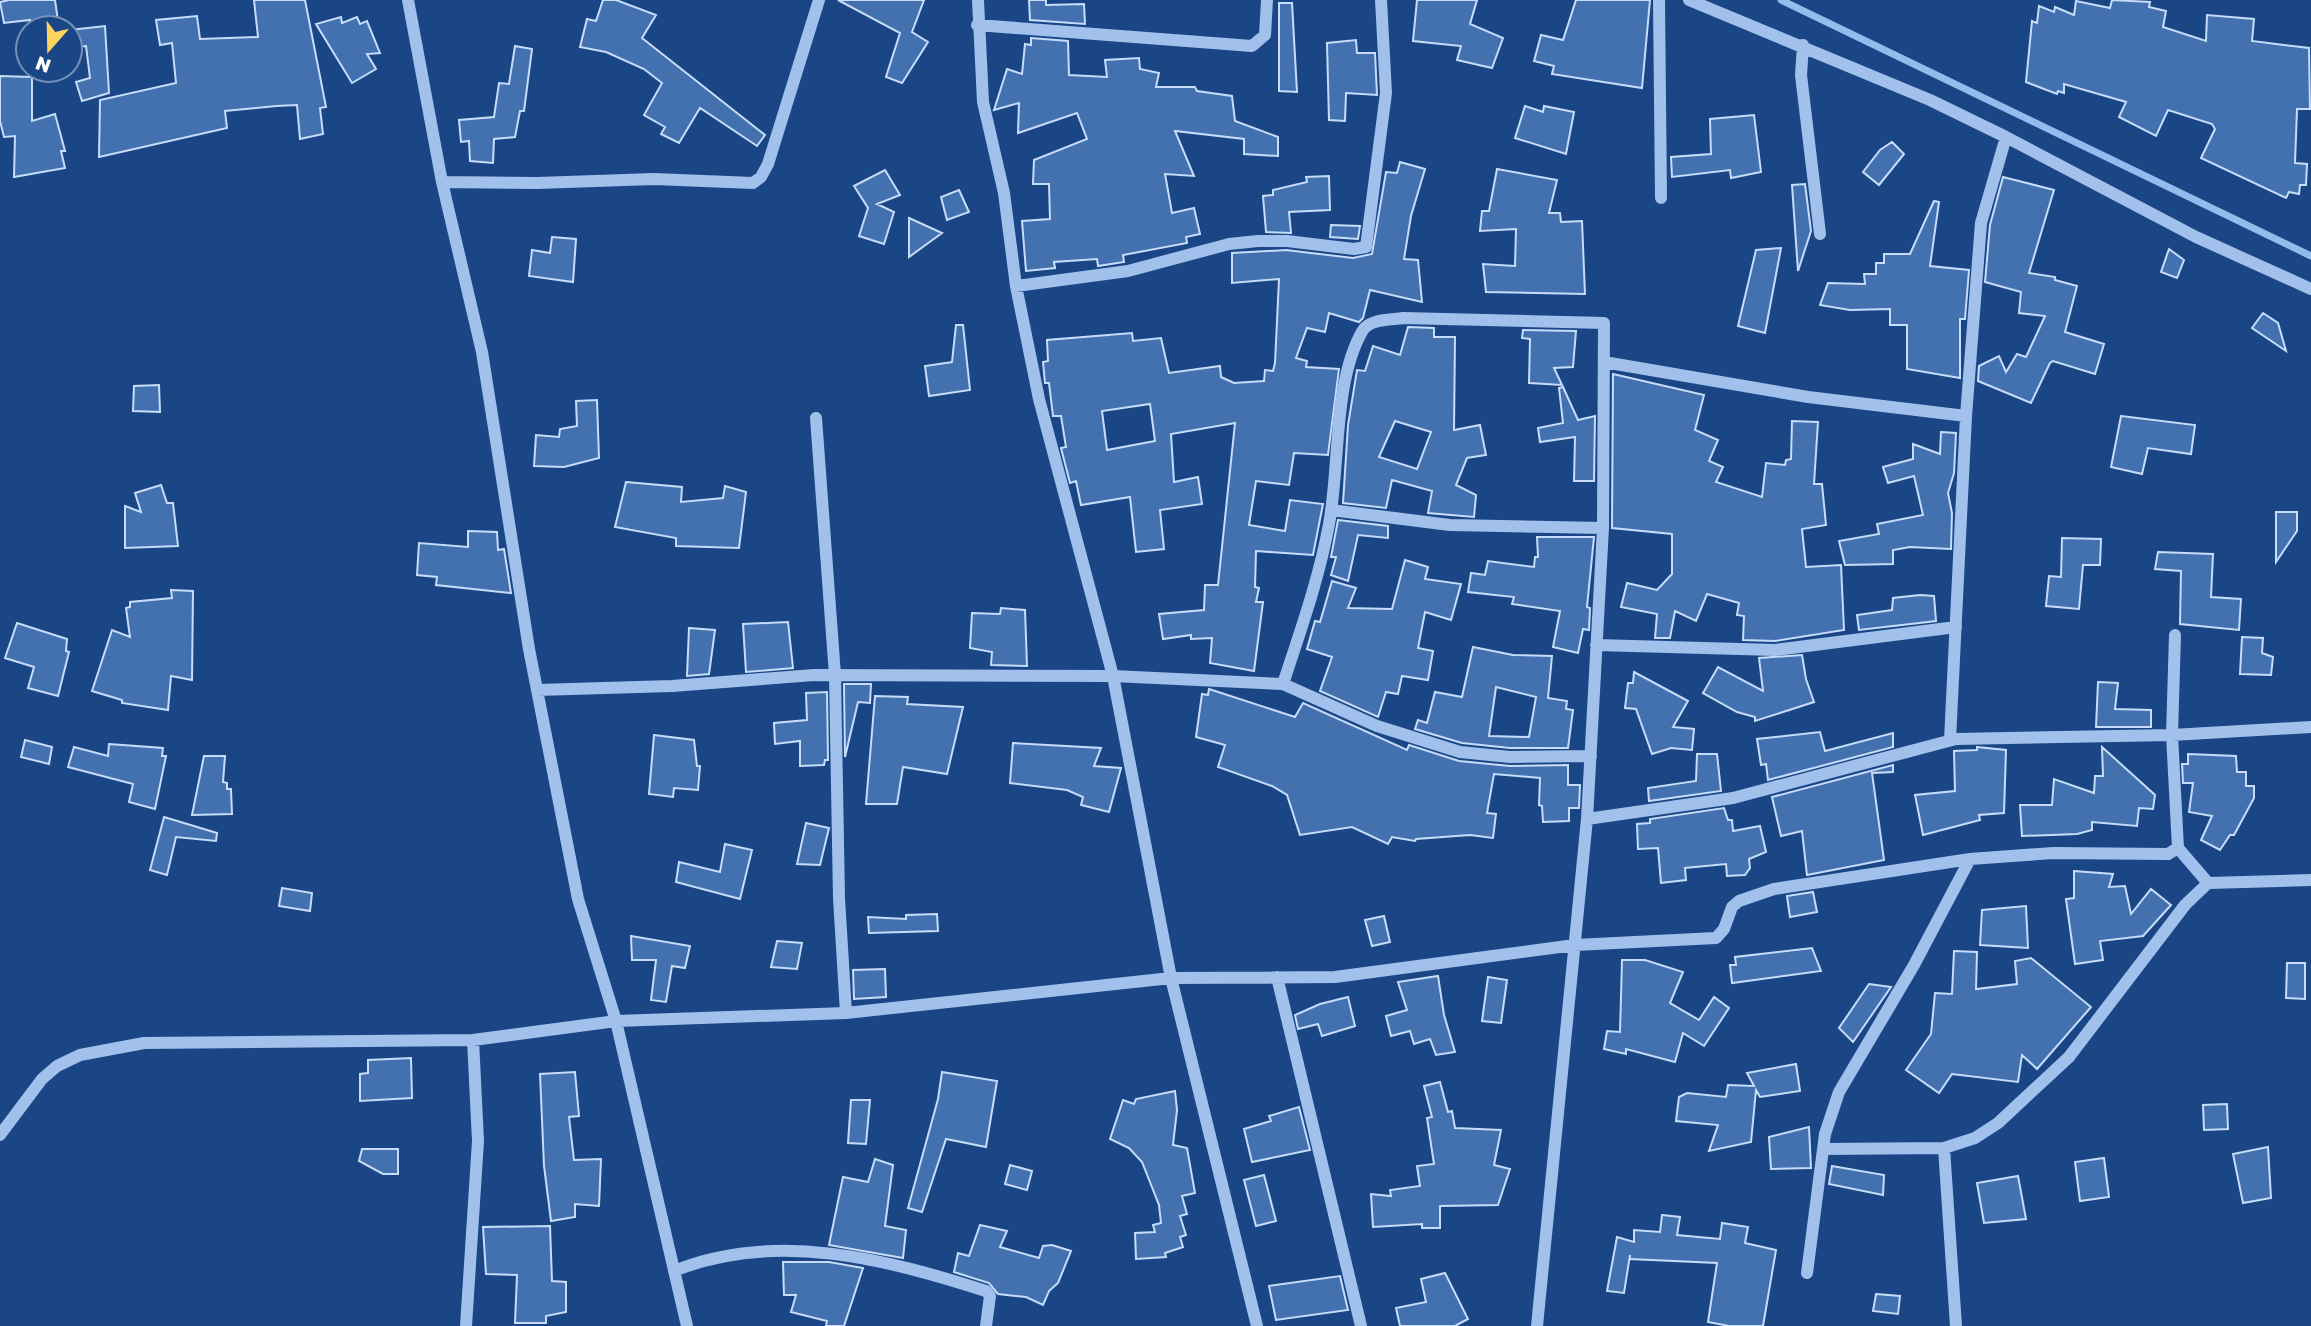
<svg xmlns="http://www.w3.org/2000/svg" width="2311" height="1326" viewBox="0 0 2311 1326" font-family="'Golos Text',sans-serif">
  <rect width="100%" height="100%" fill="#1a4686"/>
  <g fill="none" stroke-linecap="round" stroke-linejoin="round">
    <path stroke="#94bbee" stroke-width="7" d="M1781,0L2311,256"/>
  </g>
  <path fill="#4370af" stroke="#c6dcf9" stroke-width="2" fill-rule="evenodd" d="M9,0H55L59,28H29L30,20L4,23L0,2Z
    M254,0H305L326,107L320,108L323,134L300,139L297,105L276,106L225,111L227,128L99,157L100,100L176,83L172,43L160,45L156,20L197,16L200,39L258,37Z
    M603,0H616L656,15L642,38L765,135L757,146L700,108L679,143L661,134L665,127L644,115L662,83L644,69L606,52L580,47L587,19L596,21Z
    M838,0H924L912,32L928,42L902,83L886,77L900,33Z
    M1029,0H1046V5L1084,4L1085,24L1030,20Z
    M1417,0H1477L1470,24L1503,38L1492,68L1457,60L1461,46L1413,41Z
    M1576,0H1650L1642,88L1552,74L1554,66L1534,61L1541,35L1563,40Z
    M2112,0L2150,2L2149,7L2166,11L2163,27L2206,41L2207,15L2254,19L2252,41L2309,48L2310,109H2297L2295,163L2307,164L2306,185H2300L2299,194L2289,192L2286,198L2201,158L2215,129L2212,124L2168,110L2156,136L2119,117L2126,102L2064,84V93L2058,91L2057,94L2026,82L2032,21L2037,23L2039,6L2054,12L2055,7L2074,15L2076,1L2110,8Z
    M1279,3H1292L1297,92L1279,91Z
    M341,17L342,23L357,17L360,24L367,21L380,53L367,54L376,69L352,83L316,24Z
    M105,26L109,93L82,101L76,82L90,78L86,46L70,48V30Z
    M1031,38L1068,41L1069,75L1107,77L1105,60L1139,58L1140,69L1159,73L1156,87H1195L1197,91L1232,96L1235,121L1278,137V156L1244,154V139L1175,131L1194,176L1165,174L1172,213L1194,208L1200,234L1186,237L1187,243L1123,255L1124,262L1098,266L1097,259L1054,262L1055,268L1026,271L1022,221L1050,219L1049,184H1033L1034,160L1087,139L1077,113L1018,133L1019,103L994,110L1007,69L1022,74L1025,44L1031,45Z
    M1356,40L1357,53H1375L1377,95L1346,93L1345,121L1329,120L1327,43Z
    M515,46L532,49L524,111H520L515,137L494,139L493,163L470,161L469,141L461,142L459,120L494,117L499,83L509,84Z
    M0,76L32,77V121L55,114L65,151H61L65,168L14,177L15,136L4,137L0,121Z
    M1525,106L1543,112L1544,106L1574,112L1566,154L1515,138Z
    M1754,115L1761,172L1731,178L1730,170L1672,177L1671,157L1711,154L1710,119Z
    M1892,142L1904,154L1879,185L1863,172L1880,150Z
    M1400,162L1425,169L1411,216L1404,259L1418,260L1422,302L1370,290L1363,318L1359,322L1329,313L1325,332L1307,328L1296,358L1307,361L1306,367L1339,369L1328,455L1294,453L1289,485L1256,481L1249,525L1285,531L1290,500L1323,504L1313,555L1256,551L1255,587L1259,588L1256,602H1263L1254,671L1210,663L1212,638L1191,639V635L1163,639L1159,614L1204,610L1205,585H1218L1235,423L1171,434L1174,482L1198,477L1202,504L1160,510L1164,549L1136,552L1130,497L1081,505L1076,481L1070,483L1061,448L1066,447L1061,416H1053L1049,383H1045L1043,362L1048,361L1047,340L1132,333L1133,341L1161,338L1169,373L1220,366L1221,377L1234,383L1264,381L1265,370L1273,371L1275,363L1279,279L1232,283V253L1286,250L1353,258L1372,254L1386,172L1397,173ZM1150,404L1155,441L1107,450L1102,411Z
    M1497,169L1557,180L1549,213H1560L1561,222L1582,221L1585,294L1486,292L1483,264L1515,266L1516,229L1480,231L1482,211H1489Z
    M885,170L900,195L877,204L894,212L884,244L859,236L868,208L854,186Z
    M1329,176L1330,210L1289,212L1291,233L1266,232L1263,196L1273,195V190L1307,182L1306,177Z
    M2003,177L2054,190L2029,273L2055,277V280L2077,286L2065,332L2104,344L2095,374L2053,361L2050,363L2031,403L1978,381L1979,366L1999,356L2006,372L2017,354L2026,357L2045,316L2019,313L2021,292L1985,282L1990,225Z
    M1805,184L1811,231L1798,271L1792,185Z
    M959,190L969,212L947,220L941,197Z
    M1934,201L1939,202L1930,266L1969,270L1965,319H1960V378L1907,369V325H1890V309L1850,310L1820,305L1828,283L1865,284L1864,274H1876V263H1884V254H1910Z
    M909,218L942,233L909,257Z
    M1331,225L1360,226L1358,239L1330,237Z
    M552,237L576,239L573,282L529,276L532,250L550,253Z
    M1781,248L1765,333L1738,326L1756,250Z
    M2169,249L2184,260L2177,278L2161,272Z
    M2263,313L2278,323L2286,351L2252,328Z
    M956,325H963L970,390L929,396L925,366L952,362Z
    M1408,327L1434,328V337H1455L1454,430L1480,425L1486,455L1467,458L1456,485L1476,495L1474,517L1428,513L1432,491L1392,480L1386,508L1343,503L1348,425L1357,370L1365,371L1373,346L1400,355ZM1395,421L1431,432L1417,469L1379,457Z
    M1523,330L1576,331L1573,367L1554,368L1562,385L1529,383L1530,339L1522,338Z
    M1613,374L1704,395L1695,430L1718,440L1709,461L1723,467L1716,482L1762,497L1766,463L1785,465L1786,460L1791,459L1792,421L1818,422L1814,484H1822L1826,525L1802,529L1806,567L1841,565L1844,630L1775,641L1743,640L1744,616L1737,615L1739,603L1707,594L1696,621L1675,611L1670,638H1655L1657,614L1621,607L1627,583L1657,590L1672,574V534L1612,528Z
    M159,385L160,412L133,411L134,386Z
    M1563,387L1578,420L1595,416L1594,481H1574L1575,437L1540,442L1538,428L1563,423L1559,388Z
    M597,400L599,458L564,467L534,466L536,435L559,437L560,429L577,426L576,401Z
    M2121,416L2195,425L2191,454L2148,448L2142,474L2111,467Z
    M1941,432L1956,433L1954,473L1948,493L1952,513L1951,549L1910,547L1893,550V564L1845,565L1839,541L1879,534L1877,524L1923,515L1914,476L1888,483L1883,467L1913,459V444L1940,454Z
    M626,482L682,487L681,502L723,498L725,486L746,492L739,548L676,546V538L615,527Z
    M161,485L167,503H173L178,546L125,548V506L141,512L135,493Z
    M2276,512H2297V531L2276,562Z
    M1338,520L1388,526V538L1358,535L1348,581L1331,575L1336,557H1331Z
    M468,531L497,532L498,550L504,549L511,593L436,585L437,577L417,575L419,543L468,547Z
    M1537,537H1594L1587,607L1590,608L1589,630L1583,629L1578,653L1553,647L1560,611L1512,604L1514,597L1468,592L1471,573L1485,575L1488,561L1534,567L1535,557H1538Z
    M2062,538L2101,539L2100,565H2083L2079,609L2046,606L2049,576L2061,577Z
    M2158,552L2213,554L2211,597L2241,599L2239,630L2180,624L2181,571L2155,569Z
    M1405,560L1428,567L1425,579L1461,584L1451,620L1425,612L1418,648L1433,651L1428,680L1402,676L1398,694L1386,692L1378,717L1320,691L1332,657L1307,649L1315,621L1320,622L1332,581L1356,588L1348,608L1392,609Z
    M171,590L193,591L192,680L171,676L168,710L122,703V700L92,691L112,630L130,637L126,608L130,607V602L172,598Z
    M1920,595L1934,596L1936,621L1859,630L1857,615L1892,610L1893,598Z
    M1001,608L1025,610L1027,666L991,665L992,652L970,648L972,613L1000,614Z
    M788,622L793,668L746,672L743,624Z
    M17,623L67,639L66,651L69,652L58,696L28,688L34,667L5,658Z
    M689,628L715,630L709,674L687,676Z
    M2242,637L2263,638L2262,653L2273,657L2271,675L2240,674Z
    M1473,647L1513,655L1552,656L1548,698L1567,701L1566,709L1573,710L1568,748H1510L1462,743L1415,729L1418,720L1427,723L1435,692L1462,697ZM1496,687L1536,697L1529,737L1489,736Z
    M1802,655L1806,679L1814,702L1755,721V717L1737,712L1703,693L1718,667L1763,691L1759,658Z
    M1634,672L1688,701L1673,727L1694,729L1692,750L1671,748L1652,754L1636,709L1625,708L1628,683H1633Z
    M2098,682L2118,683L2115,709L2151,710V727H2096Z
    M844,684H871L870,703L858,702L845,757Z
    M1209,689L1295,717L1303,703L1407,750L1409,745L1459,761L1510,766L1568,765V785H1580L1579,808H1569V821L1543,822L1542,806L1539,805L1540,778L1494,774L1487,813L1496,814L1493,838L1470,835L1416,839L1415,841L1392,837L1388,844L1352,827L1300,835L1287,795L1272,786L1218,767L1225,745L1196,737L1202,694L1208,695Z
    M827,692L828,760H825L824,765L800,766V741L775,744L774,723L807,720L806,693Z
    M875,696L908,697L907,704L963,707L947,774L903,767L897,804H866Z
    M1820,732L1825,751L1893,733V747L1768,780L1766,764L1761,765L1757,739Z
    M654,735L694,740L697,766H700L698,790L674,788L673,797L649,794Z
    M25,740L52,747L49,764L21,757Z
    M1013,743L1101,748L1094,766L1121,768L1109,812L1081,805L1083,797L1067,790L1010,783Z
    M109,744L163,748L162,756H166L155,809L129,802L133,784L68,767L74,747L108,756Z
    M1977,747L2006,750L2004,813L1979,815L1980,820L1923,835L1915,795L1955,791L1954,751L1977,750Z
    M2102,747L2155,795L2153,809L2139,808L2137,826L2092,822V830L2077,834L2022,836L2020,805H2052L2054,779L2094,793L2095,776H2103Z
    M1697,754H1717L1721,791L1649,801L1648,788L1696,781Z
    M2188,754L2236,756L2237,772H2246V786H2254V798L2234,835H2230L2220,850L2201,840L2212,816L2189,812L2193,783H2183L2182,764H2188Z
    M204,756H225L223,782L227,783V789H231L232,814L192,815Z
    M1893,765V772L1872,773L1884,860L1807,875L1802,831L1781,836L1772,797Z
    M1724,808L1728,820H1732L1733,831L1760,826L1766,852L1749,859L1750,868L1745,875L1727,876L1726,864L1685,868L1686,880L1661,883L1658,848L1638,849L1637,824L1650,823V819Z
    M164,817L217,833L216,841L176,837L167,875L150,870Z
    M806,823L829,828L820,865L797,864Z
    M725,844L752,850L740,899L676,882L679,862L720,872Z
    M2074,871L2113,874L2109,887L2125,886L2131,914L2151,889L2171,905L2143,936L2100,941L2103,960L2075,964L2066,899L2074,898Z
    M282,888L312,893L310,911L279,906Z
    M1813,892L1817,912L1790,917L1787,896Z
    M2026,906L2028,948L1980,945L1982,910Z
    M937,914L938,931L869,933L868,917L906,919V915Z
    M1384,916L1390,942L1372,946L1365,920Z
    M631,936L690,946L685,968L672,966L666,1002L651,1000L656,960H632Z
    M777,941L802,943L797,969L771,967Z
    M1812,948L1821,971L1732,983L1730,965H1736L1735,957Z
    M1954,951L1977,952L1976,989L2017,984L2015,961L2031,958L2091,1007L2037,1069L2022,1055L2018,1082L1952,1074L1939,1093L1906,1070L1931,1034L1935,993L1952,994Z
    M1622,960H1645L1683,972L1670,1003L1699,1020L1714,997L1729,1008L1704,1046L1683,1033L1675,1062L1626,1049V1054L1604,1049L1607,1031L1620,1032Z
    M2287,963H2305V999L2286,998Z
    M885,969L886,997L854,999L853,970Z
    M1438,976L1444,1015L1455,1052L1436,1055L1430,1039L1414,1044L1410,1031L1391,1036L1386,1016L1407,1010L1398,982Z
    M1488,977L1507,980L1501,1023L1482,1021Z
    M1869,984L1891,987L1853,1042L1839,1028Z
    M1348,997L1355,1026L1322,1036L1318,1024L1298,1029L1295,1015L1320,1004Z
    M411,1058L412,1098L360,1101V1074L368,1073V1060Z
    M1796,1064L1800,1091L1760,1097L1756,1090L1751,1142L1709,1151L1718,1125L1676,1121L1679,1097L1687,1093L1726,1097L1728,1085L1754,1086L1747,1073Z
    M575,1072L579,1116L569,1117L574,1160L601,1159L599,1206L575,1204V1217L551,1221L544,1166L540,1074Z
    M942,1072L997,1081L986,1147L946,1139L922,1212L908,1208L938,1099Z
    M1440,1082L1448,1112L1452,1111L1455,1128L1501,1130L1494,1165L1510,1169L1498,1205L1440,1206V1228H1422V1224L1373,1227L1371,1194L1391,1196L1390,1190L1420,1186L1417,1166L1434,1164L1427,1118L1432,1117L1424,1086Z
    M1175,1091L1177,1110L1173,1145L1187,1148L1195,1193L1182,1196L1187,1214L1180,1216L1186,1235L1180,1237L1183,1247L1165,1253L1166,1257L1136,1259L1135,1233L1155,1232L1153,1225L1161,1223L1159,1205L1142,1162L1129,1148L1110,1139L1123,1100L1134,1104L1136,1099Z
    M851,1100H870L866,1144L848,1143Z
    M2227,1104L2228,1129L2204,1130L2203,1105Z
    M1299,1107L1310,1150L1252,1162L1244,1129L1271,1121L1269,1116Z
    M1809,1127L1811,1168L1771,1169L1769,1137Z
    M2268,1147L2271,1198L2243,1203L2233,1154Z
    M362,1149H398V1174H383L359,1161Z
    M2104,1158L2109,1197L2080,1201L2075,1162Z
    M875,1159L893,1165L885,1226L906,1230L903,1258L829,1245L843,1177L868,1182Z
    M1010,1165L1032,1171L1027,1190L1005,1184Z
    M1832,1166L1884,1175L1883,1195L1829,1184Z
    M1264,1175L1276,1221L1256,1226L1244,1180Z
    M2018,1176L2026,1219L1984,1223L1977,1183Z
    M1662,1215L1680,1217L1677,1235L1720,1239L1722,1223L1748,1227L1745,1243L1776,1250L1763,1326H1729L1708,1322L1717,1263L1630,1259V1255L1624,1293L1607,1291L1617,1237L1634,1242V1230L1660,1232Z
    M980,1225L1007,1231L1000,1247L1039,1258L1043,1246L1052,1245L1071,1251L1058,1283L1049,1291L1043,1305L1026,1297L998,1294L989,1283L954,1272L958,1253L969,1256Z
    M550,1226L552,1281L566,1282V1312L546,1316V1323H515L517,1275L486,1274L483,1227Z
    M783,1262H829L863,1268L844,1326H826L827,1321L791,1312L796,1295H784Z
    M1445,1273L1468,1319L1455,1326H1400L1396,1308L1426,1302L1421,1279Z
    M1340,1276L1348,1310L1276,1320L1269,1286Z
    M1876,1294L1900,1296L1898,1314L1873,1311Z"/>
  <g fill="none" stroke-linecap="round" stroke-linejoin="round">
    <path stroke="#a1c1ec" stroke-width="12" d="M408,0L442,182L482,352L529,649L578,899L616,1021L687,1326
      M978,0L983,102L1004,193L1016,286L1039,399L1113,676L1171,978L1257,1326
      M1659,0L1661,198
      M1689,0L1930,100L2006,137L2196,237L2311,289
      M977,25L1252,46L1265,35L1267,0
      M1803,45L1801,75L1820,234
      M442,182L537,183L654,179L753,183L761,177L768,164L819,0
      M1016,286L1128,271L1229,244L1258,241H1287L1354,249L1366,247L1386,93L1381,0
      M1604,362L1808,397L1966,416
      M816,418L835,675L839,898L846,1013
      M1331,510L1450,525L1603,528
      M2175,635L2172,735L2178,848L2208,883
      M1596,645L1775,650L1956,627
      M1283,684C1300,632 1319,579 1329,524C1340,467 1333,380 1363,330C1370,319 1391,320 1403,318L1604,323L1603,528L1587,819L1537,1326
      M537,690L672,686L814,675L1113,676L1283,684L1377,726L1460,752L1510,757L1591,756
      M1950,740L1966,416L1981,223L2006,137
      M1587,819L1733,798L1956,739L2172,735L2311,727
      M1277,977L1361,1326
      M0,1135L42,1079L57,1066L80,1055L144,1043L473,1040L616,1021L846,1013L1171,978L1335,977L1575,945L1716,938L1724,929L1732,907L1739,901L1774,889L1970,859L2053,853L2168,854L2178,848
      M1944,1148L1956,1326
      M1823,1149L1944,1148L1975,1138L1998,1123L2069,1057L2185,905L2208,883L2311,880
      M674,1271C775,1230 886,1259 986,1291L990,1296L986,1326
      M1807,1273L1825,1134L1839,1092L1914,965L1970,859
      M466,1326L478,1141L473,1040"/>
  </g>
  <g transform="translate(49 49) rotate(200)"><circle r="33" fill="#1a4686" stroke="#7690b6" stroke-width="2"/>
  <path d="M0-5L12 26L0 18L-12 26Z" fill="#fed45d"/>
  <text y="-10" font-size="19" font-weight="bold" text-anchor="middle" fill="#ffffff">N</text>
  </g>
</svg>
